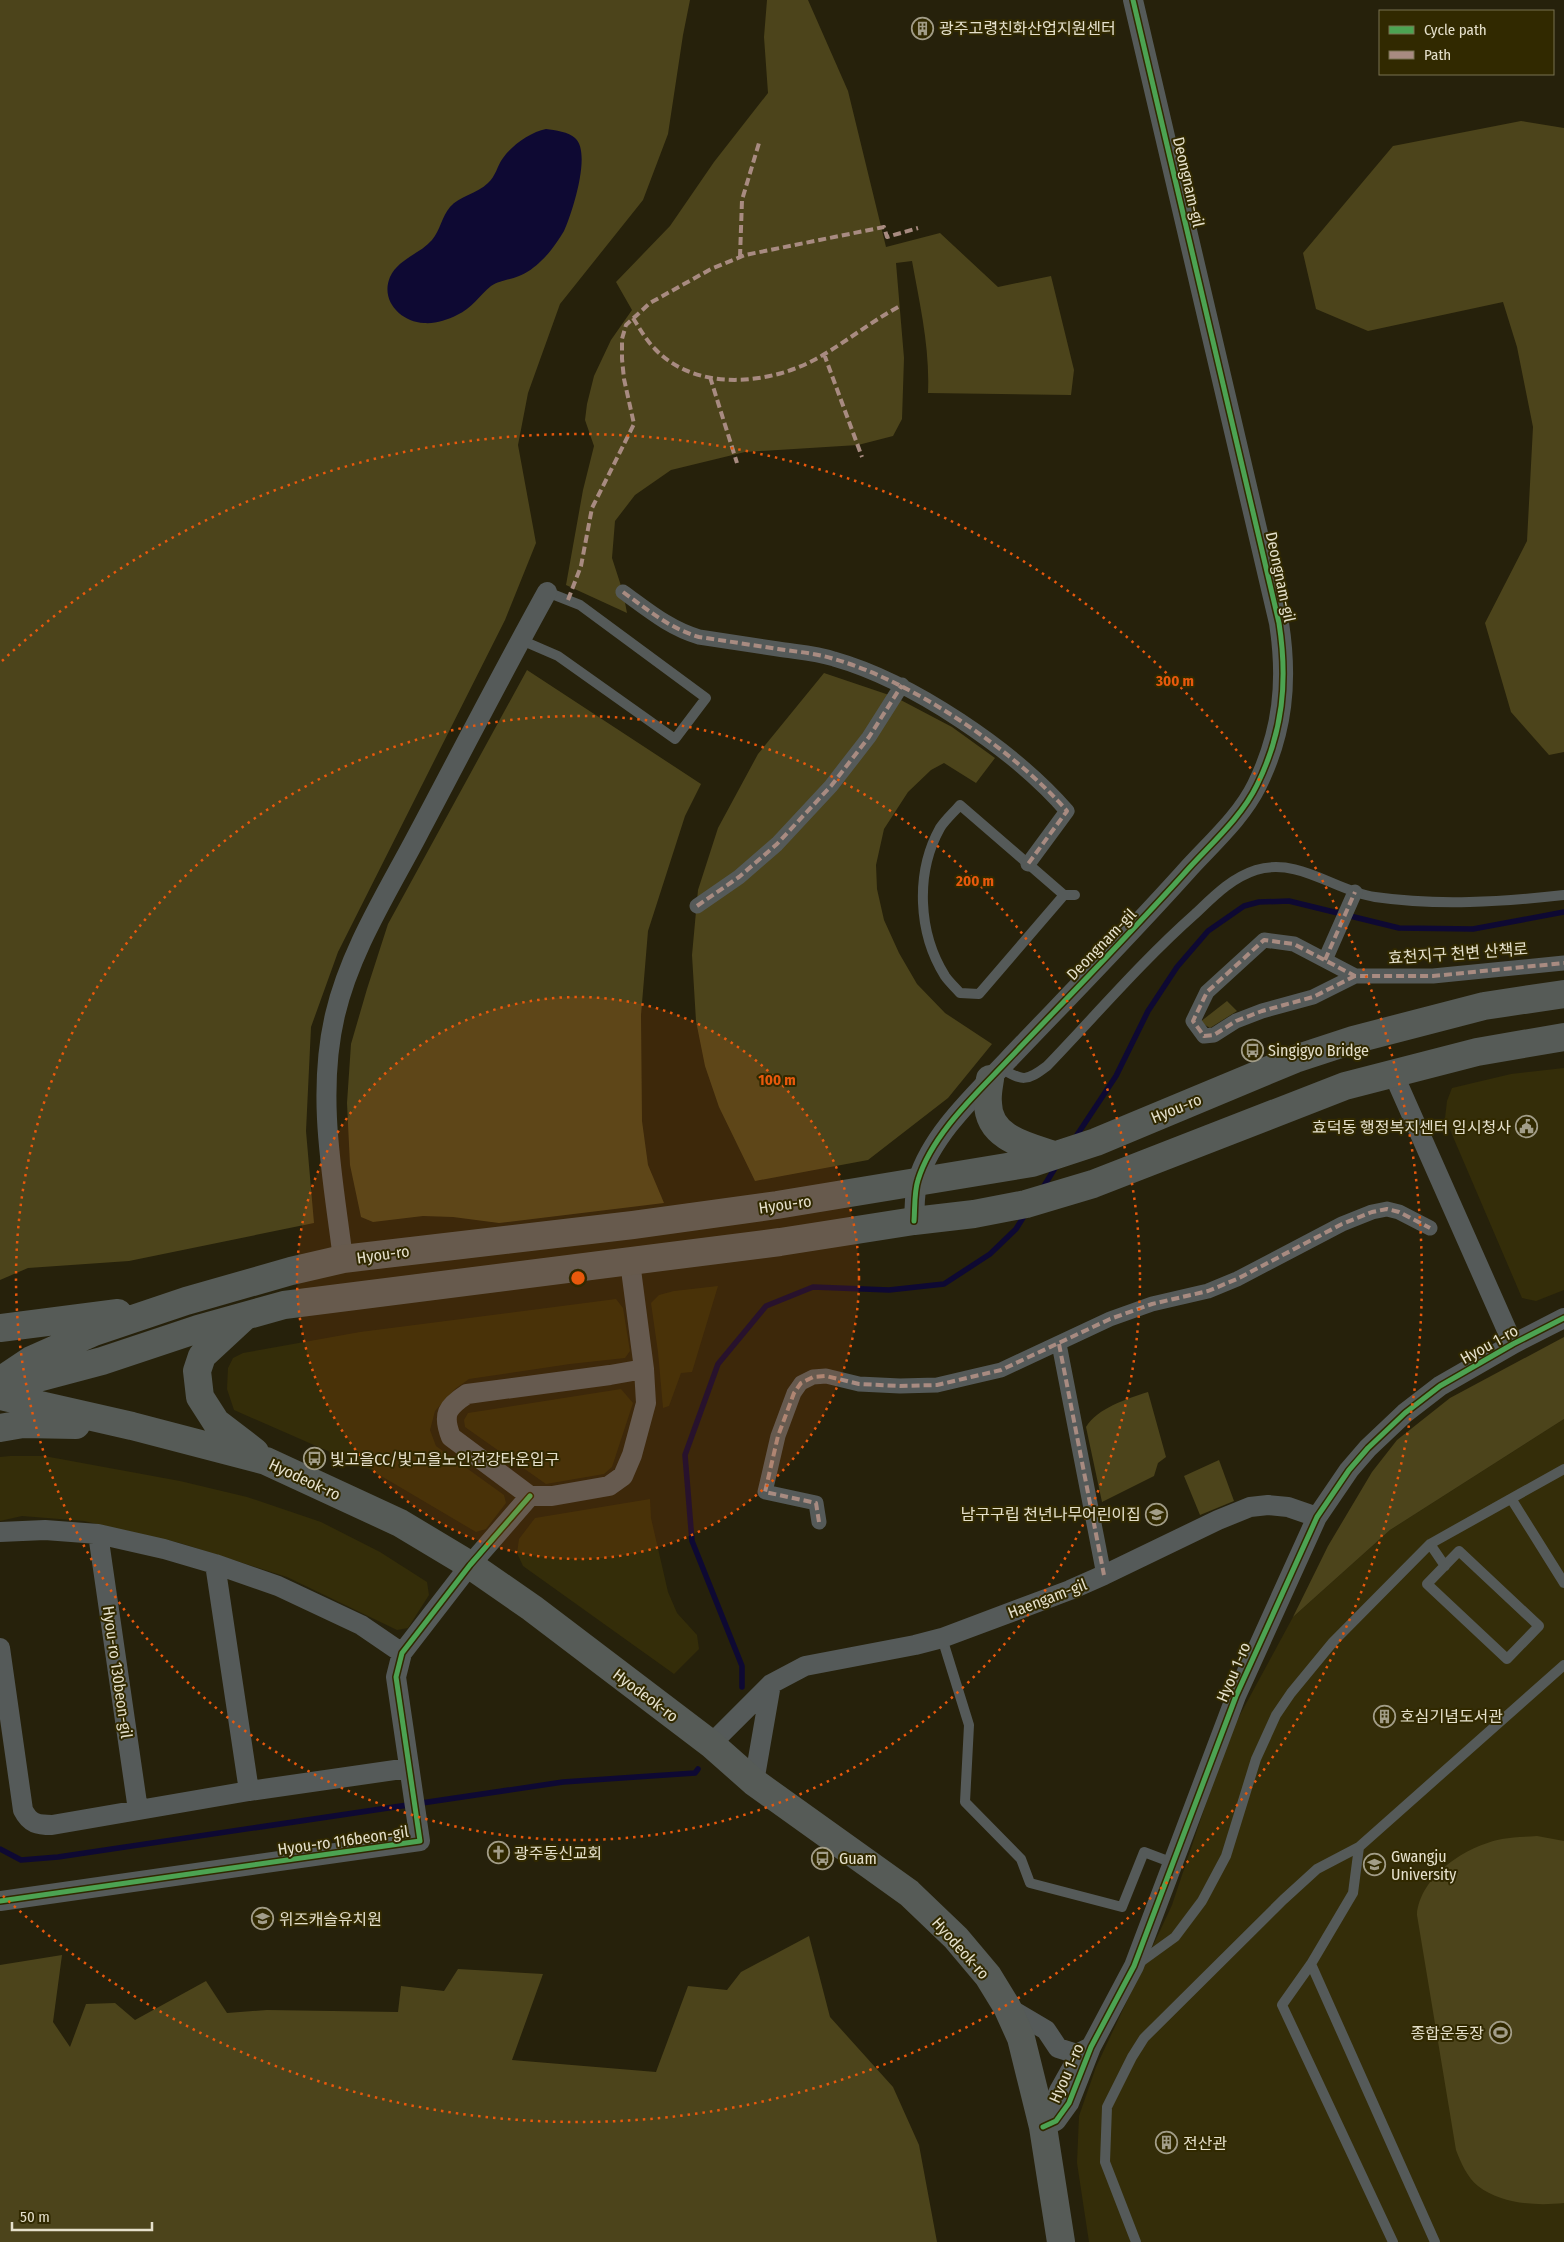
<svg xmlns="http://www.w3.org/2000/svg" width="1564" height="2242" viewBox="0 0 1564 2242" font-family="'Fira Sans Condensed','Noto Sans KR',sans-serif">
  <rect width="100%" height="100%" fill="#26210b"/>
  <path fill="#342d09" d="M1564,1068V1290L1536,1301L1522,1298L1445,1118L1447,1101L1452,1088L1511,1074Z
    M718,1286L692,1372L681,1373L669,1406L663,1408L658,1352L651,1303L659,1295L674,1291Z
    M616,1299L623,1308L630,1351L625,1358L570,1364L469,1379L455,1389L435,1411L430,1430L436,1446L504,1495L506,1503L486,1529L476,1532L371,1470L234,1410L227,1389L228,1368L233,1358L243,1353L360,1332Z
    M621,1389L633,1403L612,1467L604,1474L546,1484L465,1427L464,1420L468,1413Z
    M1564,1419V2242H1089L1077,2163L1079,2116L1096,2067L1172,1905L1229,1735L1293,1617L1390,1530Z
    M10,1456H44L180,1481L247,1497L321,1522L380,1552L427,1582L429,1595L408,1628L397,1630L287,1577L180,1543L84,1521L22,1516L0,1521V1457Z
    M650,1499L651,1518L668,1592L677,1613L697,1635L699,1649L674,1674L523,1566L517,1553L519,1539L535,1518Z"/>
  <path fill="#4c441b" d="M0,0H690L683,35L668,134L643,200L560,304L528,393L518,445L536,543L505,620L338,952L311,1027L306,1131L314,1223L129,1261L28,1268L0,1280Z
    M767,0H808L848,91L886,247L940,233L998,287L1051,276L1074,370L1071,395L928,393C930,348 920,305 912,261L896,263L904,358L902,419L893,436L858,445L745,452L671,470L635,495L615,521L612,558L623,592L627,613L566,585L583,490L594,446L585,420L587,404L594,376L611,340L632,310L616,282L670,226L714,162L768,93L764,37Z
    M1521,121L1564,128V752L1549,755L1511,712L1485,623L1527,541L1533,427L1517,347L1503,302L1368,331L1316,309L1303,253L1393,146Z
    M527,670L701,784L685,816L648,931L641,1015L642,1121L648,1165L664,1203L499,1223L453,1217L423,1216L373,1222L361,1217L350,1165L347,1103L351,1044L367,989L388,924Z
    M824,673L895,697L952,727L995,758L976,783L944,763L931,770L908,792L884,829L876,865L877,889L884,920L899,953L917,984L945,1013L992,1044L948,1098L868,1160L755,1181L719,1107L705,1066L696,1021L692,955L698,890L718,828L758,754Z
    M1227,1001L1237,1011L1210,1028L1200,1022Z
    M1564,1337V1419L1390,1530L1293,1617L1328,1546L1372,1472L1397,1440L1450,1398Z
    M1148,1392L1166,1457L1158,1463L1154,1476L1102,1502L1086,1427C1098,1408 1126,1399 1148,1392Z
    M1219,1460L1234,1501L1200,1515L1184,1476Z
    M1537,1836L1564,1841V2203C1536,2206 1501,2204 1478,2186C1467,2177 1461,2163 1456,2150L1417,1915C1420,1876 1466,1846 1502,1839C1513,1837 1526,1837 1537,1836Z
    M809,1936L830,2017L893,2087L919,2145L937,2242H0V1965L62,1955L53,2022L70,2047L86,2004L115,2003L135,2020L206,1981L227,2013L267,2010L398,2012L401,1986L444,1991L458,1969L543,1974L512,2060L656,2072L688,1986L727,1990L741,1972Z"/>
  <path fill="#0e0933" d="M546,129C555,130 569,132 575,138C592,152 572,214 564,231C558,241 549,254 541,261C535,267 527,273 519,276C510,280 499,280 491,286C479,296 472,308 457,315C447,320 435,324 424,323C401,322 380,301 390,277C398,259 420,254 432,240C440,231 442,216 450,207C459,196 477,194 488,183C496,176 497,166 503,158C512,145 531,132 546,129Z"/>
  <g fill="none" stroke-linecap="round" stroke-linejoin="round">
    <path stroke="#0e0933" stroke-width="5.5" d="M1075,1138L1116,1076L1148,1011L1177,967L1208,931L1244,906L1259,902L1289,901L1399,928L1473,929L1564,912
      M1042,1189L1057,1165
      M742,1687V1666L692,1541L685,1455L718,1364L766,1306L813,1287L889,1290L944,1284L990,1254L1016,1229L1026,1213
      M0,1849L21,1860L58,1857L563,1782L695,1773L698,1769"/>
    <path stroke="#555a59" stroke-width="10" d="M521,640L558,656L675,739L706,698L580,605L547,592
      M1064,895L979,994L960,993C955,987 949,982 945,976C918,933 915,873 940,828C945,820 954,812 960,805L1064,895H1075
      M1000,1068C1023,1081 1026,1082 1047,1066C1096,1015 1142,961 1195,914C1213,897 1231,878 1256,870C1299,857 1335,891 1375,897C1438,906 1501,902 1564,895
      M1512,1500L1564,1583
      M1430,1544L1445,1566
      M1459,1551L1539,1626L1507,1659L1427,1584Z
      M942,1638L969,1725L965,1802L1021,1859L1030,1883L1122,1907L1144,1852L1173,1863
      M1359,1847L1353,1893L1311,1964L1282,2005L1393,2242
      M1139,1963L1175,1937L1202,1901L1226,1856L1256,1759L1276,1715L1291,1693L1333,1642L1430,1544L1564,1469
      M1311,1964L1435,2242
      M1136,2242L1105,2162L1107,2107L1132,2057L1144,2038L1283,1900L1317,1869L1359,1847L1564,1665"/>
    <path stroke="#555a59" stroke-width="15" d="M623,592C648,610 669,628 699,637C726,641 752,645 778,649C797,652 816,653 834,659C912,681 1014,750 1067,811L1028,864
      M697,906L739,877L777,844L831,786L869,737L902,685
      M1325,960L1355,892
      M1355,976L1313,997L1262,1011L1236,1021L1214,1035L1204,1036L1193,1021L1207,992L1264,940L1294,944L1355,976H1433L1564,963
      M1059,1344L1104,1575
      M819,1522L816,1503L765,1492L778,1436L794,1393L801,1383L813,1377L826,1376L859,1384L900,1386L937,1385L971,1377L1001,1370L1110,1319L1152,1304L1208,1291L1237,1279L1342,1224L1372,1212L1387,1209L1399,1212L1430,1228"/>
    <path stroke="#555a59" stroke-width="20" d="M1393,1073L1513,1344
      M914,1221C915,1208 914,1192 918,1180C932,1134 976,1094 1008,1060C1069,996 1131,933 1190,867C1213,842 1242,816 1257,785C1283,732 1288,681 1279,623L1133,0
      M343,1259C333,1178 316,1096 335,1015C350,951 387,893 417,836C460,755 502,673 547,592
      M630,1262L644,1369
      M644,1369L646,1403L632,1455L623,1476L609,1486L552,1496H530L451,1437C442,1414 447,1407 467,1394L610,1375Z
      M0,1532L45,1530L98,1534L164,1549L215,1564L278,1586L361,1625L402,1653
      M98,1534L138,1810
      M215,1564L249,1791
      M0,1648L23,1810C30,1824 38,1825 52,1825L249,1791L409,1768
      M711,1744L771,1684L805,1666L915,1645L942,1638L1070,1590L1104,1575L1218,1520L1250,1507L1268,1505L1288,1507L1317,1517
      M754,1782L771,1684
      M0,1901L420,1841L396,1677L402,1653L470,1565L530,1496
      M1007,2007L1046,2030L1058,2048L1077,2054L1091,2047
      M1045,2123L1059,2091L1073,2066
      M1043,2127L1056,2121L1069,2103L1091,2047L1134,1966L1236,1696L1317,1517L1349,1470L1368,1448L1405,1413L1440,1386L1513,1344L1564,1318"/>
    <path stroke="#565b57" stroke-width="28" d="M990,1079C989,1086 987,1095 988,1103C988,1138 1027,1146 1054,1155
      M243,1318L202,1356L197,1371L200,1397L216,1422L255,1452
      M0,1328L118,1313
      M0,1381L31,1360L94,1332L186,1301L291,1271L343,1259L633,1225L777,1205L1032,1163L1096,1142L1295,1059L1353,1040L1484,1006L1564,994
      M4,1387L102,1361L198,1329L284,1305L780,1242L914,1221L974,1214L1026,1204L1093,1184L1345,1086L1477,1052L1564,1037
      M0,1396L132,1426L266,1461L400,1523L470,1565L532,1608L711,1744L754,1782L909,1893L956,1938L988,1976L1007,2007L1021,2038L1043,2127L1061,2242
      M0,1428L23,1424L76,1425"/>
    <path stroke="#a88b81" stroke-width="4" stroke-dasharray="8 4" stroke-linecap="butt" d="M740,257L742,200L759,143
      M633,318C640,329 646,340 655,349C696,392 768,385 816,359C845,343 870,322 900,306
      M824,354L862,457
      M710,377L737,463
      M623,592C648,610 669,628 699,637C726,641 752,645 778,649C797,652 816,653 834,659C912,681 1014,750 1067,811L1028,864
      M568,600L581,566L592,508L634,424L624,379L622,359V339L626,325L650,303L711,269L745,255L884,227L887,237L918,228
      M697,906L739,877L777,844L831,786L869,737L902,685
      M1325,960L1355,892
      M1355,976L1313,997L1262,1011L1236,1021L1214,1035L1204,1036L1193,1021L1207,992L1264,940L1294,944L1355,976H1433L1564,963
      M1059,1344L1104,1575
      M819,1522L816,1503L765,1492L778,1436L794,1393L801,1383L813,1377L826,1376L859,1384L900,1386L937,1385L971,1377L1001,1370L1110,1319L1152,1304L1208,1291L1237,1279L1342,1224L1372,1212L1387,1209L1399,1212L1430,1228"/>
    <defs>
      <path id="cycleway" d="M914,1221C915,1208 914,1192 918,1180C932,1134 976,1094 1008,1060C1069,996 1131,933 1190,867C1213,842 1242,816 1257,785C1283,732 1288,681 1279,623L1133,0
        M0,1901L420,1841L396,1677L402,1653L470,1565L530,1496
        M1043,2127L1056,2121L1069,2103L1091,2047L1134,1966L1236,1696L1317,1517L1349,1470L1368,1448L1405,1413L1440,1386L1513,1344L1564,1318"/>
    </defs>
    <use href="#cycleway" stroke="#312900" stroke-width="8"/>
    <use href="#cycleway" stroke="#4ca352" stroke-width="5"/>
  </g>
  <circle cx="578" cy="1278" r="281" fill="#e8590c" fill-opacity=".12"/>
  <g fill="none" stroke="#e8590c" stroke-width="2.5" stroke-dasharray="2.5 5">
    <circle cx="578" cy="1278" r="281"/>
    <circle cx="578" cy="1278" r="562"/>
    <path d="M2 661A844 844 0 1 1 2 1895"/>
  </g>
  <defs>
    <symbol id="building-ring" viewBox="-11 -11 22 22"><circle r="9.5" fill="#312900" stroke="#a29d88" stroke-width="1.5"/><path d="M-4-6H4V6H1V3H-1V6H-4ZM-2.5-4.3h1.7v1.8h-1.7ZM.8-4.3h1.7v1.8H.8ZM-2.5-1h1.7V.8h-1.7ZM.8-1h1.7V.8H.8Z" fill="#a29d88"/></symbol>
    <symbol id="bus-ring" viewBox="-11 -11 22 22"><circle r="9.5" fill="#312900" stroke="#a29d88" stroke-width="1.5"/><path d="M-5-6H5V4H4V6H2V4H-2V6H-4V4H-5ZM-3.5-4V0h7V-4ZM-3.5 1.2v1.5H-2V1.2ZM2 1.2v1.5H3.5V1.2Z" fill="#a29d88"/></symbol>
    <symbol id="civic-ring" viewBox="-11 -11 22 22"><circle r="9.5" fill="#312900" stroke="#a29d88" stroke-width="1.5"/><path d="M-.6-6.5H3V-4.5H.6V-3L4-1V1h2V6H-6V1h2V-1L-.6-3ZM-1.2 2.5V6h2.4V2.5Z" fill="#a29d88"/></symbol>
    <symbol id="school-ring" viewBox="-11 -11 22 22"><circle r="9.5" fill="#312900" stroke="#a29d88" stroke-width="1.5"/><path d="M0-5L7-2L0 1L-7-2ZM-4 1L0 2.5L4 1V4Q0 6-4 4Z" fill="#a29d88"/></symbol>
    <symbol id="church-ring" viewBox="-11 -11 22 22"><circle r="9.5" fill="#312900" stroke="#a29d88" stroke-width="1.5"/><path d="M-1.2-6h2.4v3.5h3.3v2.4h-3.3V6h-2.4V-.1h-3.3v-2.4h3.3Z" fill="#a29d88"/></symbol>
    <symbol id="university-ring" viewBox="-11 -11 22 22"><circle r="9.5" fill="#312900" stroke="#a29d88" stroke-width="1.5"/><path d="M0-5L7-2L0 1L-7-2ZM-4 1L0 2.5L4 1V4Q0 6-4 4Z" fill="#a29d88"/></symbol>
    <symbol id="stadium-ring" viewBox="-11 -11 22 22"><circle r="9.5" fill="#312900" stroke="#a29d88" stroke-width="1.5"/><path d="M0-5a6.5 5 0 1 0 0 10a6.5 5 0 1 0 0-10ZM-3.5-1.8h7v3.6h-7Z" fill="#a29d88"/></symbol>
  </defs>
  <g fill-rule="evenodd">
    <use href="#building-ring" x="910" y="16" width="25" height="25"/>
    <use href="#bus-ring" x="1240" y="1038" width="25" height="25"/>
    <use href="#civic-ring" x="1514" y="1114" width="25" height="25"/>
    <use href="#bus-ring" x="302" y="1446" width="25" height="25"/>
    <use href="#school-ring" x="1144" y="1502" width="25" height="25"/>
    <use href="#building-ring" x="1372" y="1704" width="25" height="25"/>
    <use href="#church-ring" x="486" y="1840" width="25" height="25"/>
    <use href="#bus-ring" x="810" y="1846" width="25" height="25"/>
    <use href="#university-ring" x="1362" y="1852" width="25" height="25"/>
    <use href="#school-ring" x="250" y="1906" width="25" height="25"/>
    <use href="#stadium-ring" x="1488" y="2020" width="25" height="25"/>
    <use href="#building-ring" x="1154" y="2130" width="25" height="25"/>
  </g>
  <g text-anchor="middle" stroke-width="4" stroke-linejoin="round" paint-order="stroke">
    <g font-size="16" fill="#e5e0cb" stroke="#312900" text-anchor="start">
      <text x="939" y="34">광주고령친화산업지원센터</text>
      <text x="1268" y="1056">Singigyo Bridge</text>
      <text x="1511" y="1133" text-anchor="end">효덕동 행정복지센터 임시청사</text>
      <text x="330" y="1465">빛고을CC/빛고을노인건강타운입구</text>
      <text x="1141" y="1520" text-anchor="end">남구구립 천년나무어린이집</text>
      <text x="1400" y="1722">호심기념도서관</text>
      <text x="514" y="1859">광주동신교회</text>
      <text x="1391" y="1862">Gwangju<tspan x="1391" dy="18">University</tspan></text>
      <text x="839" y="1864">Guam</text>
      <text x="279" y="1925">위즈캐슬유치원</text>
      <text x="1484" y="2039" text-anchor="end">종합운동장</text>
      <text x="1183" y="2149">전산관</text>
    </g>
    <g font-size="16" fill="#e5e0cb" stroke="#312900">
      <text transform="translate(1189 182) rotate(77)" y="6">Deongnam-gil</text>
      <text transform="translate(1281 577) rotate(78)" y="6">Deongnam-gil</text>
      <text transform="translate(1101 944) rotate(-46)" y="6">Deongnam-gil</text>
      <text transform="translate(1458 953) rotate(-4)" y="6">효천지구 천변 산책로</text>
      <text transform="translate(1176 1108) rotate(-22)" y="6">Hyou-ro</text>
      <text transform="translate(785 1204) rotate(-8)" y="6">Hyou-ro</text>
      <text transform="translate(383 1254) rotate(-8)" y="6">Hyou-ro</text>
      <text transform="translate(1489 1344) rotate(-29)" y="6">Hyou 1-ro</text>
      <text transform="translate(305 1479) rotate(25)" y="6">Hyodeok-ro</text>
      <text transform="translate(1047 1598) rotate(-21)" y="6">Haengam-gil</text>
      <text transform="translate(118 1672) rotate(82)" y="6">Hyou-ro 130beon-gil</text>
      <text transform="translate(1233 1672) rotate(-67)" y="6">Hyou 1-ro</text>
      <text transform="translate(646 1695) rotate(37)" y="6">Hyodeok-ro</text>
      <text transform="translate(343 1840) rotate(-8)" y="6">Hyou-ro 116beon-gil</text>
      <text transform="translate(961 1948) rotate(48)" y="6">Hyodeok-ro</text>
      <text transform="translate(1066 2073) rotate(-66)" y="6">Hyou 1-ro</text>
    </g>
  </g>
  <circle cx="578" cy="1278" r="8" fill="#e8590c" stroke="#312900" stroke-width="2.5"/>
  <g font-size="15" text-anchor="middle" font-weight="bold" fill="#e8590c" stroke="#312900" stroke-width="4" stroke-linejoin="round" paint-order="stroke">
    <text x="1175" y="686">300 m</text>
    <text x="975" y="886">200 m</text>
    <text x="777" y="1085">100 m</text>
  </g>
  <rect x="1379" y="10" width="175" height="65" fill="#312900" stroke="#797251"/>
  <rect x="1389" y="26" width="25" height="8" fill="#4ca352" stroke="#797251"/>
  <text x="1424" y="35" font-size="15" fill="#e5e0cb">Cycle path</text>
  <rect x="1389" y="51" width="25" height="8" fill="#a88b81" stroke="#797251"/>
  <text x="1424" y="60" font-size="15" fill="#e5e0cb">Path</text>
  <path d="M12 2222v8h140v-8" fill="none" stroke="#e5e0cb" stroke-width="2.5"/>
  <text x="20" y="2222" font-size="15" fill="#e5e0cb" stroke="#312900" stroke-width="4" paint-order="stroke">50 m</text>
</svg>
